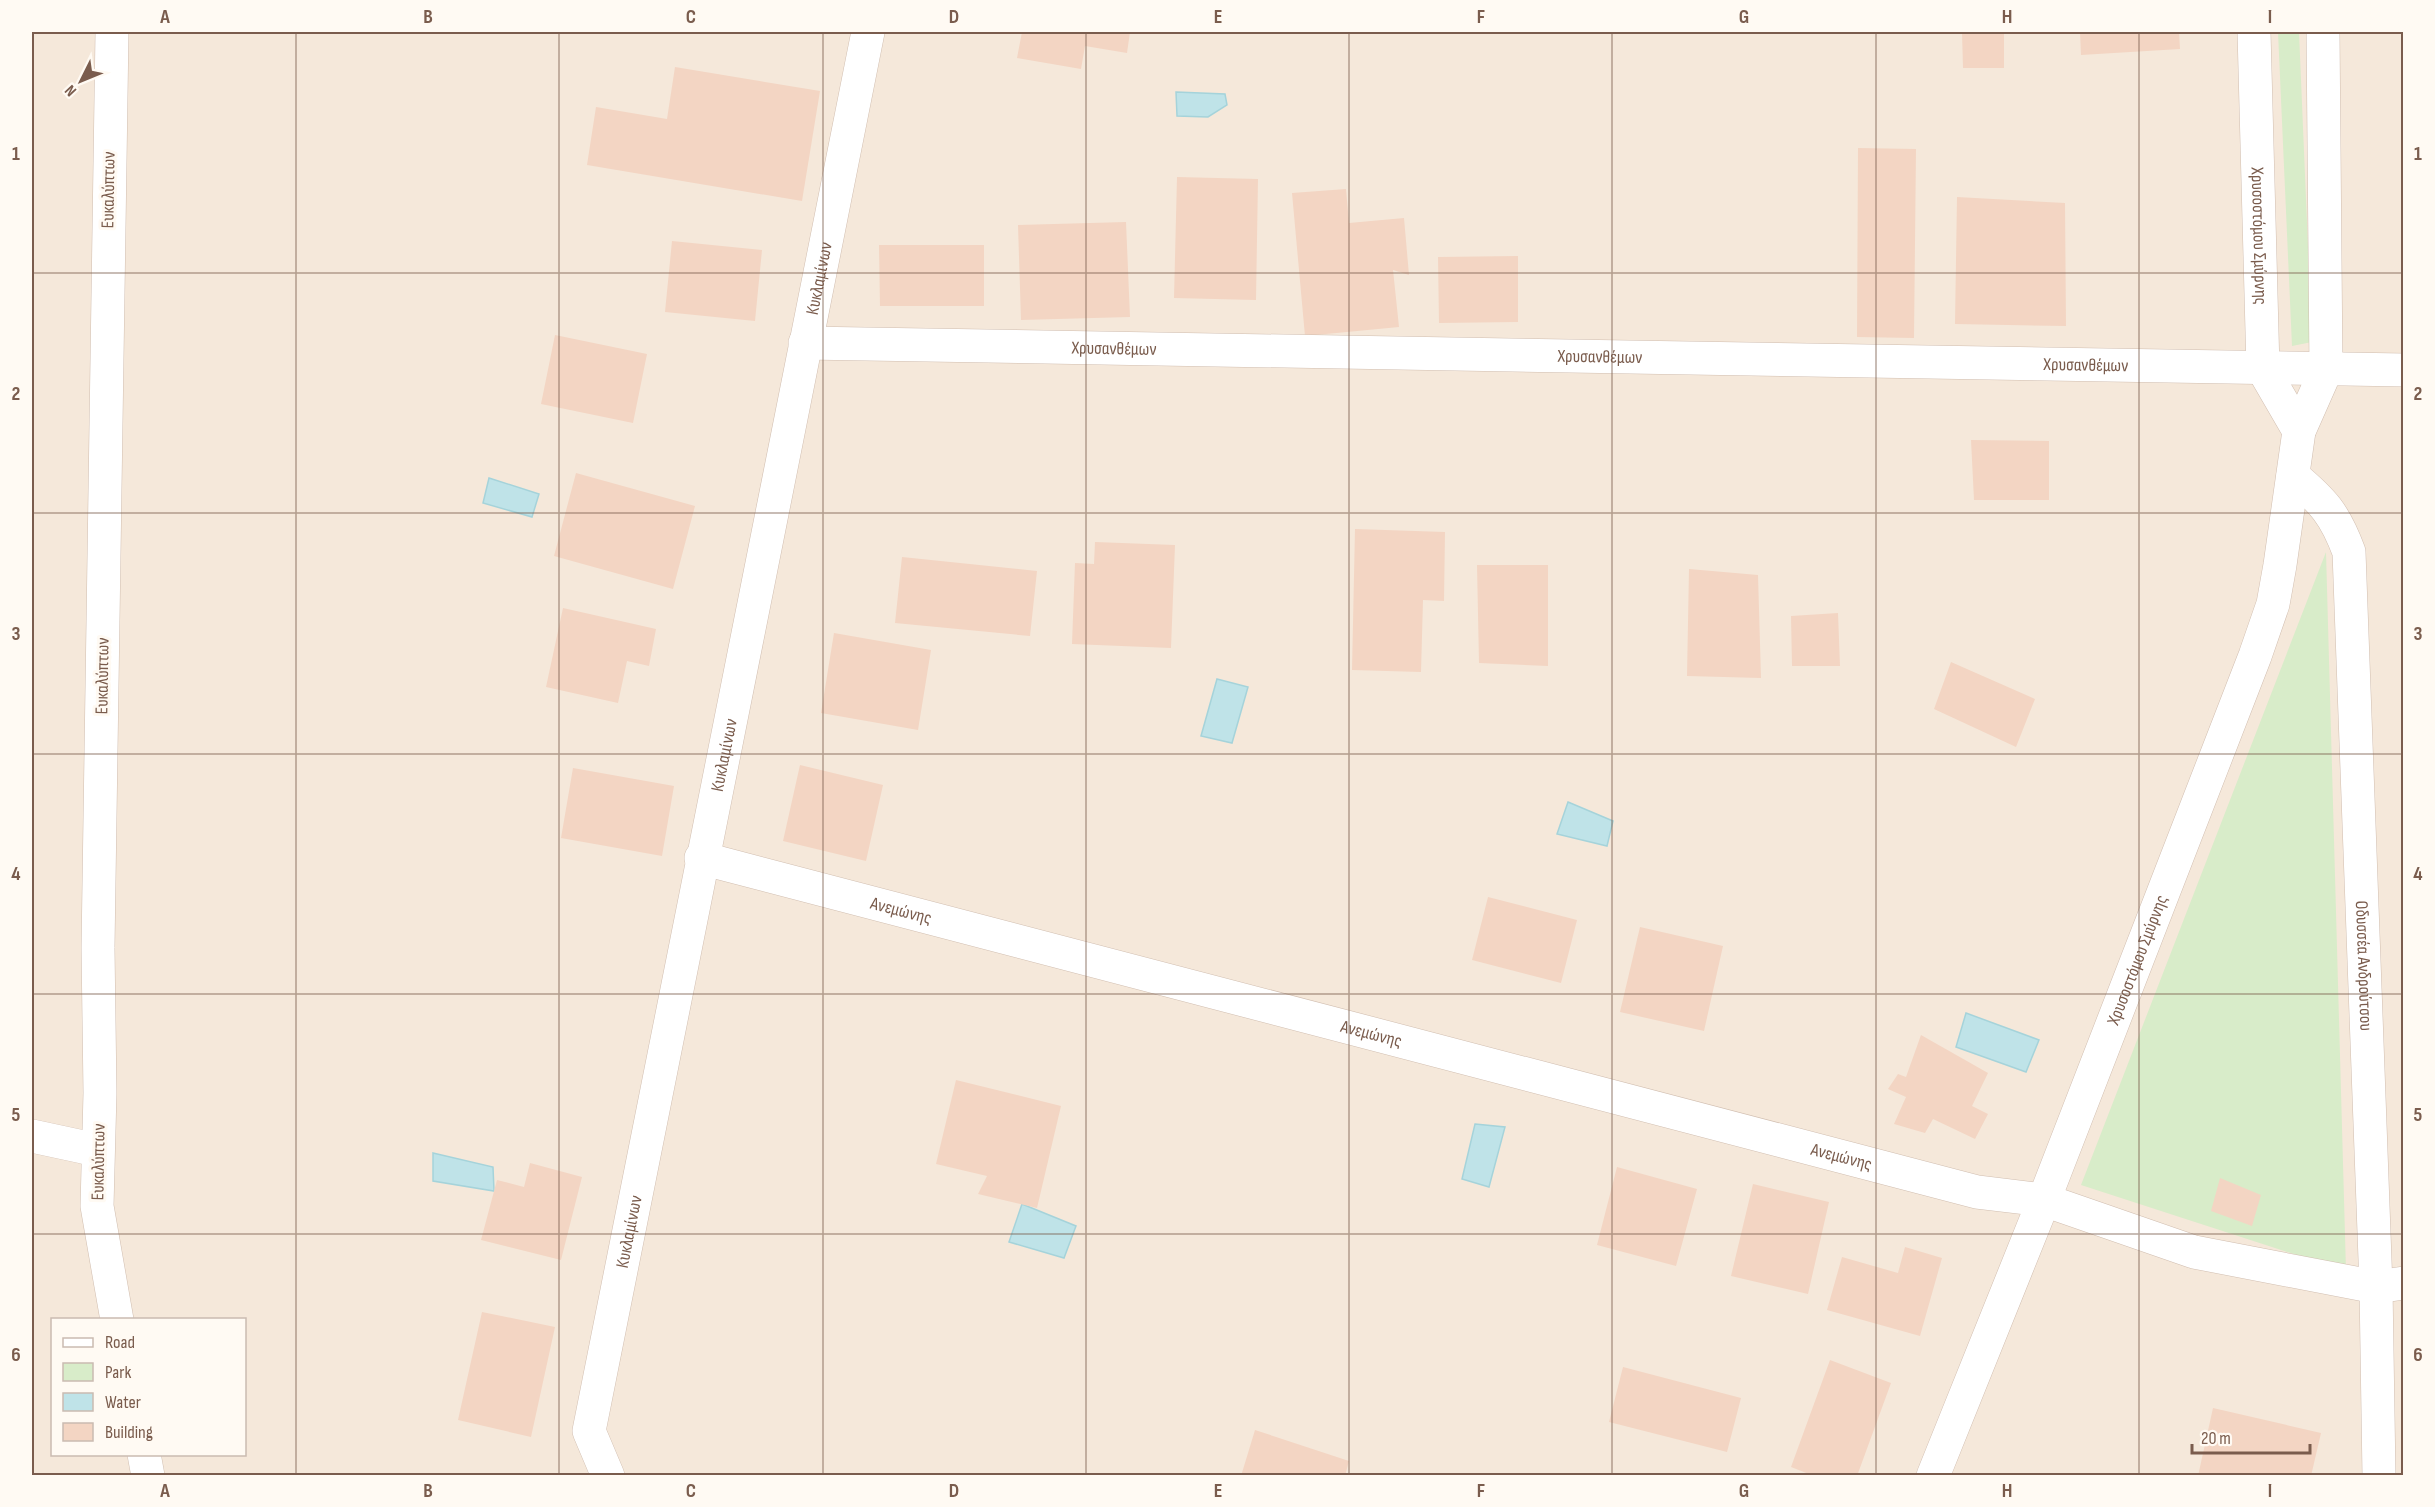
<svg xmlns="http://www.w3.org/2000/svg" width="2435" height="1507" viewBox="0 0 2435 1507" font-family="'Sofia Sans Condensed',sans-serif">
  <rect width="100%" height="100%" fill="#fdf6ec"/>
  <path fill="#f5e8da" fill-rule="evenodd" d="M32,32H2403V1475H32ZM52,1320H244V1454H52Z"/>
  <path fill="#d8ecc9" d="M2278,32H2299L2312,342L2292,346Z
    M2326,552L2346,1271L2081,1185Z"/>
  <path fill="#bfe3e8" stroke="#a5d3da" stroke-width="1.5" d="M1176,92L1225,94L1227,105L1208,117L1177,116Z
    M489,478L539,494L532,517L483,503Z
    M1217,679L1248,687L1232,743L1201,736Z
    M1568,802L1613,821L1607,846L1557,834Z
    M1966,1013L2039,1040L2026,1072L1956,1047Z
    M1475,1124L1505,1127L1489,1187L1462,1179Z
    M433,1153L493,1167L494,1191L433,1181Z
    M1022,1204L1076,1226L1064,1258L1009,1242Z"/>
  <path fill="#f3d5c3" d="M1022,32H1130L1127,53L1085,46L1081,69L1017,58Z
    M1962,32H2004V68H1963Z
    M2080,32H2179L2180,49L2081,55Z
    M675,67L820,91L802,201L587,165L596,107L667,119Z
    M1858,148L1916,149L1914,338L1857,337Z
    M1177,177L1258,179L1256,300L1174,298Z
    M1346,189L1349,223L1404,218L1409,275L1393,270L1399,327L1305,336L1292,193Z
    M1957,197L2065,203L2066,326L1955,324Z
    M1126,222L1130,317L1021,320L1018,225Z
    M672,241L762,250L755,321L665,312Z
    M879,245H984V306H880Z
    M1518,256V322L1439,323L1438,257Z
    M555,335L647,354L633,423L541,404Z
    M1971,440L2049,441V500H1974Z
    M576,473L695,506L673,589L554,556Z
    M1355,529L1445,532L1444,601L1423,600L1421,672L1352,670Z
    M1095,542L1175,545L1171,648L1072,644L1075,563L1094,564Z
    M902,557L1037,571L1030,636L895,623Z
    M1477,565H1548V666L1479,663Z
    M1689,569L1758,575L1761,678L1687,676Z
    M563,608L656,629L649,666L627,661L618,703L546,687Z
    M1838,613L1840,666H1792L1791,616Z
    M834,633L931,650L918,730L821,713Z
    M1951,662L2035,699L2016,747L1934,709Z
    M800,765L883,785L866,861L783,841Z
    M573,768L674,786L662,856L561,838Z
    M1488,897L1577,920L1561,983L1472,960Z
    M1640,927L1723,946L1704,1031L1620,1012Z
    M1921,1035L1988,1073L1972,1106L1988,1114L1975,1139L1933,1119L1925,1133L1894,1124L1906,1097L1888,1089L1898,1074L1906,1077Z
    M956,1080L1061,1106L1037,1208L978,1194L987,1176L936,1164Z
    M530,1163L582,1177L561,1260L481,1240L497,1180L524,1187Z
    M1617,1167L1697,1189L1676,1266L1597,1245Z
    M2220,1178L2261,1195L2252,1226L2211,1211Z
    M1753,1184L1829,1202L1808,1294L1731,1276Z
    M1905,1247L1942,1258L1920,1336L1827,1310L1842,1257L1898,1273Z
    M482,1312L555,1327L531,1437L458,1420Z
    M1830,1360L1891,1383L1857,1476H1814L1791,1467Z
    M1623,1367L1741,1398L1727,1452L1609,1422Z
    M2213,1408L2321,1433L2311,1476H2198Z
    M1255,1430L1349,1461L1345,1476H1241Z"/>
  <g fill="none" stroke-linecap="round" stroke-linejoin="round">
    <defs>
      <g id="minor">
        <path d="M112,32L98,948L100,1093L97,1206L117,1320"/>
        <path id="s1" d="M2254,32L2263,369L2299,431"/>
        <path id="s2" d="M805,343L2404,370"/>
        <path id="s3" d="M2293,476C2323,501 2335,514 2349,552L2376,1287L2379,1476"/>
        <path id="s4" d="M701,858L1977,1192L2044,1200L2194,1252L2376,1287L2404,1283"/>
        <path d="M32,1136L97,1150"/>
        <path d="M144,1454L148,1476"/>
        <path id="s5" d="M608,1476L589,1431L868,32"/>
        <path id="s6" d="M1933,1476L2044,1200L2255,656L2273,604L2280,565L2299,431L2326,370L2323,32"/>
      </g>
    </defs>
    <use href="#minor" stroke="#d1beb0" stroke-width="34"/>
    <use href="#minor" stroke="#fff" stroke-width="33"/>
  </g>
  <path fill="none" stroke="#7a5c4d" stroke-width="1.5" stroke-opacity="0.55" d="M296,32V1476M559,32V1476M823,32V1476M1086,32V1476M1349,32V1476M1612,32V1476M1876,32V1476M2139,32V1476M32,273H2404M32,513H2404M32,754H2404M32,994H2404M32,1234H2404"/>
  <g text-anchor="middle" stroke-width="6" stroke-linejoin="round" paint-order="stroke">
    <g font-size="18" fill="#7a5c4d" stroke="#fffaf3">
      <text transform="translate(108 190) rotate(-89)" y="6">Ευκαλύπτων</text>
      <text dy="6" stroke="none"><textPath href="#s1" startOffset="204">Χρυσοστόμου Σμύρνης</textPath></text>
      <text dy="6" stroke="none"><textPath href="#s5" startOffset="1224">Κυκλαμίνων</textPath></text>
      <text dy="6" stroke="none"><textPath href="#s2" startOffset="309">Χρυσανθέμων</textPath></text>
      <text dy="6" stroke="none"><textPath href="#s2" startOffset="795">Χρυσανθέμων</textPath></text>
      <text dy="6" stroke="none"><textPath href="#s2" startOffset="1281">Χρυσανθέμων</textPath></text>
      <text transform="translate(102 676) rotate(-89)" y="6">Ευκαλύπτων</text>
      <text dy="6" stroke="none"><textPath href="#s5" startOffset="738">Κυκλαμίνων</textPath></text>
      <text dy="6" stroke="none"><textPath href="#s4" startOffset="207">Ανεμώνης</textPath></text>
      <text dy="6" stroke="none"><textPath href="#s6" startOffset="555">Χρυσοστόμου Σμύρνης</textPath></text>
      <text dy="6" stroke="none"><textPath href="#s3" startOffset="510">Οδυσσέα Ανδρούτσου</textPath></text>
      <text dy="6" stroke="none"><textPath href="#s4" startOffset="693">Ανεμώνης</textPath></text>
      <text dy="6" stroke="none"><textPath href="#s4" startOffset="1179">Ανεμώνης</textPath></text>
      <text transform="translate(98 1162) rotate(-89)" y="6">Ευκαλύπτων</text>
      <text dy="6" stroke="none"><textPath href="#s5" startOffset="252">Κυκλαμίνων</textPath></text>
    </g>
  </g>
  <rect width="2435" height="1507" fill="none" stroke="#fffaf3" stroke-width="66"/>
  <rect x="51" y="1318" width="195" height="138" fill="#fffaf3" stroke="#cabbb1" stroke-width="1.5"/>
  <rect x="63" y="1338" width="30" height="9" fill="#ffffff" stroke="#cabbb1" stroke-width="1.5"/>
  <text x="105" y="1348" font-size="18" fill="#7a5c4d">Road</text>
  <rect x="63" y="1363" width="30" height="18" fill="#d8ecc9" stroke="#cabbb1" stroke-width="1.5"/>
  <text x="105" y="1378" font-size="18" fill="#7a5c4d">Park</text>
  <rect x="63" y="1393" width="30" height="18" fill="#bfe3e8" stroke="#cabbb1" stroke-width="1.5"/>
  <text x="105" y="1408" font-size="18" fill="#7a5c4d">Water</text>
  <rect x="63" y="1423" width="30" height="18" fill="#f3d5c3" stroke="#cabbb1" stroke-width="1.5"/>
  <text x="105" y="1438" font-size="18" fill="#7a5c4d">Building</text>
  <g transform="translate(81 81) rotate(227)" stroke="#fffaf3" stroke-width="4.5" paint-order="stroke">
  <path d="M0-4.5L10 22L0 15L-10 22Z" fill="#7a5c4d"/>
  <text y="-9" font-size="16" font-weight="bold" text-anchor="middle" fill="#7a5c4d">N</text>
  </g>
  <path d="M2192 1444v9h118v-9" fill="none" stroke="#7a5c4d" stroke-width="3"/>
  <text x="2201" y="1444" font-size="18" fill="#7a5c4d" stroke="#fffaf3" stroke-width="4.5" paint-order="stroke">20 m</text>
  <rect x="33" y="33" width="2369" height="1441" fill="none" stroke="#7a5c4d" stroke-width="2"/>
  <g font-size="20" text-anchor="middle" font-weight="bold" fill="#7a5c4d">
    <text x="165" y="23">A</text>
    <text x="428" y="23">B</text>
    <text x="691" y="23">C</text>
    <text x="954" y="23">D</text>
    <text x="1218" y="23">E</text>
    <text x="1481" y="23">F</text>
    <text x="1744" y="23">G</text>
    <text x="2007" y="23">H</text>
    <text x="2270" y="23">I</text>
    <text x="16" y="160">1</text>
    <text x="2418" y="160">1</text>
    <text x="16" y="400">2</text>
    <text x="2418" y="400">2</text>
    <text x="16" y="640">3</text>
    <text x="2418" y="640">3</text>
    <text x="16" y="880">4</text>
    <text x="2418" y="880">4</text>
    <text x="16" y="1121">5</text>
    <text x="2418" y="1121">5</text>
    <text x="16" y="1361">6</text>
    <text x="2418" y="1361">6</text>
    <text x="165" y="1497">A</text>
    <text x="428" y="1497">B</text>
    <text x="691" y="1497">C</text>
    <text x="954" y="1497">D</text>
    <text x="1218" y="1497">E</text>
    <text x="1481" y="1497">F</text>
    <text x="1744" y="1497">G</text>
    <text x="2007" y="1497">H</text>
    <text x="2270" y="1497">I</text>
  </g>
</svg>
